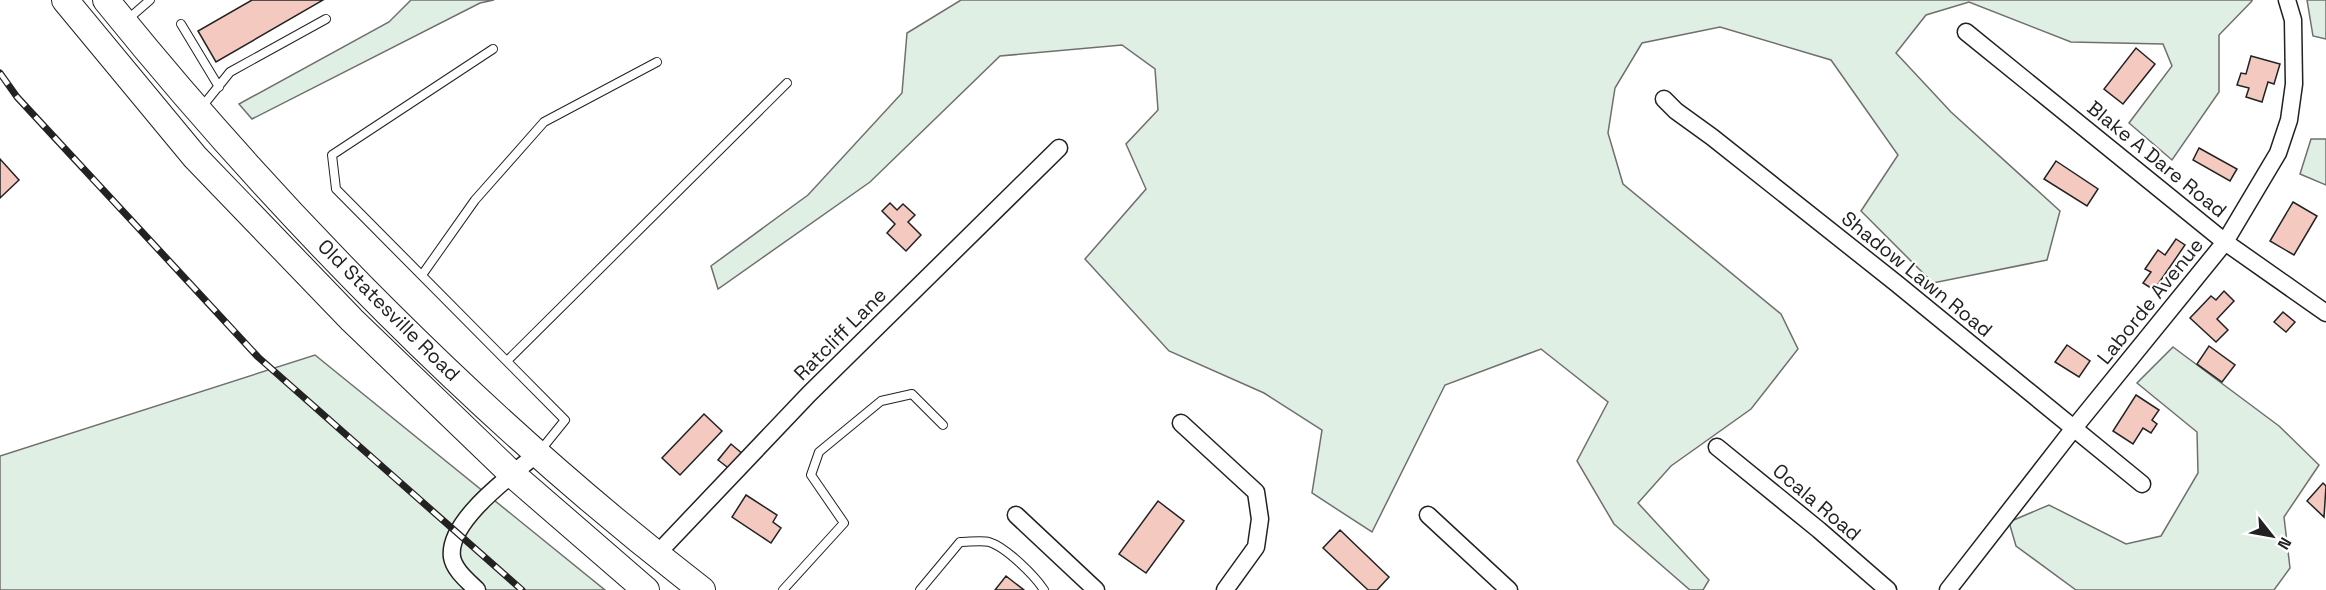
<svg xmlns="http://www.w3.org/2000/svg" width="2326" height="590" viewBox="0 0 2326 590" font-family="'Space Grotesk',sans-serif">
  <rect width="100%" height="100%" fill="#fff"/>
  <path fill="#e0efe3" stroke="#6f6f6f" stroke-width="1.5" d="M411,0H494L480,3L252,119L239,104L389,22Z
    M961,0H2252V1L2219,35V92L2172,160L2129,123L2172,66L2163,44L2071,42L1969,2L1926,15L1896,53L1951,112L2060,211L2047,260L1933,283L1861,211L1898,155L1831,60L1720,27L1642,43L1615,88L1608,133L1623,184L1781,314L1798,349L1751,409L1671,466L1638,503L1709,580L1703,590H1690L1614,524L1577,461L1608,402L1541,349L1445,385L1372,532L1312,493L1322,430L1264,393L1169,351L1085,259L1146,189L1126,144L1158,110L1155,69L1122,45L1000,56L870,182L718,289L711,266L808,195L902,93L907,33Z
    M2307,0H2326V39L2313,36Z
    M2311,139H2326V185L2300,174Z
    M2173,347L2279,426L2319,465L2284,517L2290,568L2274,590H2076L2016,546L2009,522L2049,505L2126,544L2161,536L2198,473L2197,432L2137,383Z
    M315,355L605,590H0V456Z"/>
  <path fill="#f3c9c0" stroke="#222" stroke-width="1.5" d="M252,0H323L216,62L198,31Z
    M2136,48L2155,64L2123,104L2104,89Z
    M2251,56L2280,64L2274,84L2268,82L2262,102L2246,97L2249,88L2237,85L2241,73L2246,74Z
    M2199,148L2237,169L2230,181L2193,160Z
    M0,159L19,180L0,198Z
    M2056,161L2098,189L2087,206L2044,179Z
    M2293,202L2317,216L2294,255L2270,241Z
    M890,203L897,210L903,204L915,215L908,222L921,235L906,251L887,233L895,224L882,211Z
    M2176,239L2185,245L2154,290L2143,283L2151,272L2145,269L2158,250L2165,255Z
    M2224,291L2234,301L2217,319L2228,330L2216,342L2190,318L2211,296L2216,300Z
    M2283,312L2295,322L2286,332L2274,322Z
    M2067,345L2090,361L2079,377L2055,362Z
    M2209,346L2235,365L2222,382L2197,364Z
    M2136,395L2159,410L2152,420L2157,424L2151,433L2143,428L2133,444L2113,431Z
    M704,414L722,431L680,475L662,458Z
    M731,444L744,455L731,470L718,460Z
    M2323,483L2326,486L2324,517L2307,501Z
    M746,495L777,515L773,522L781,528L771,543L732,517Z
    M1158,501L1184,521L1146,573L1119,554Z
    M1340,530L1389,577L1377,590H1368L1323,548Z
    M1006,576L1024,590H995Z"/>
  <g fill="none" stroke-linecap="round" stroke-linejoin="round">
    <defs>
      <path id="service" d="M127,20L150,0
        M181,24L219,87
        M493,49L332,155L336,189L565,420L540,451
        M201,108L230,72L326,19
        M422,275L475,200L544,122L657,62
        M507,361L787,83
        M783,590L844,523L811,475L819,452L881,401L912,394L943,425
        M920,590L960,542C969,542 982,540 989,542C1006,547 1035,576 1044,590"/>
      <path id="minor" d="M1966,32L2225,242L2326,313
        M1664,99L1676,111L1712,137L1896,283L2142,484
        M1181,423L1256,492L1260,519L1256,547L1225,590
        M1717,447L1819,530L1888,590
        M1016,515L1096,590
        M1428,515L1509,590
        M656,555L809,394L1059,148
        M477,590C468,581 454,570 452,557C447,521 513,474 538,453
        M1948,590L2074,428L2225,242L2278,153L2289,120L2294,84L2293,20L2287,0"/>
      <path id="primary" d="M65,0L195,157L352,320L512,474L646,590
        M106,0C279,214 484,422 702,590"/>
    </defs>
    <use href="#service" stroke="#222" stroke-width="10"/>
    <use href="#minor" stroke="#222" stroke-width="19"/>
    <use href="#primary" stroke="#222" stroke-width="28"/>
    <use href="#service" stroke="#fff" stroke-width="8"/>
    <use href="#minor" stroke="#fff" stroke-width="16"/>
    <use href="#primary" stroke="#fff" stroke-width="26"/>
    <defs>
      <path id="rail" d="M0,73L17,97L258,357L522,590"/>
    </defs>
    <use href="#rail" stroke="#222" stroke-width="7"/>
    <use href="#rail" stroke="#fff" stroke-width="4.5" stroke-dasharray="14" stroke-linecap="butt"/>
  </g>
  <g text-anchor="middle" stroke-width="4.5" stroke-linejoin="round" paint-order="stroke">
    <g font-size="20" fill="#222" stroke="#fff">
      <text transform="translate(2157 159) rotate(39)" y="7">Blake A Dare Road</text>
      <text transform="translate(1917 274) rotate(39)" y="7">Shadow Lawn Road</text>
      <text transform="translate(2150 301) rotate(-51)" y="7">Laborde Avenue</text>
      <text transform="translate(389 310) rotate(45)" y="7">Old Statesville Road</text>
      <text transform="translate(840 334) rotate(-45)" y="7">Ratcliff Lane</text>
      <text transform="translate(1817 502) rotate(40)" y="7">Ocala Road</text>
    </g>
  </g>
  <g transform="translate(2272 536) rotate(121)" stroke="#ffffff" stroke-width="4.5" paint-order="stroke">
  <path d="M0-4.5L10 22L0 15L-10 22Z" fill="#222222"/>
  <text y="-9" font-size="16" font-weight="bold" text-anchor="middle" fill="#222222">N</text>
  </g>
</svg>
